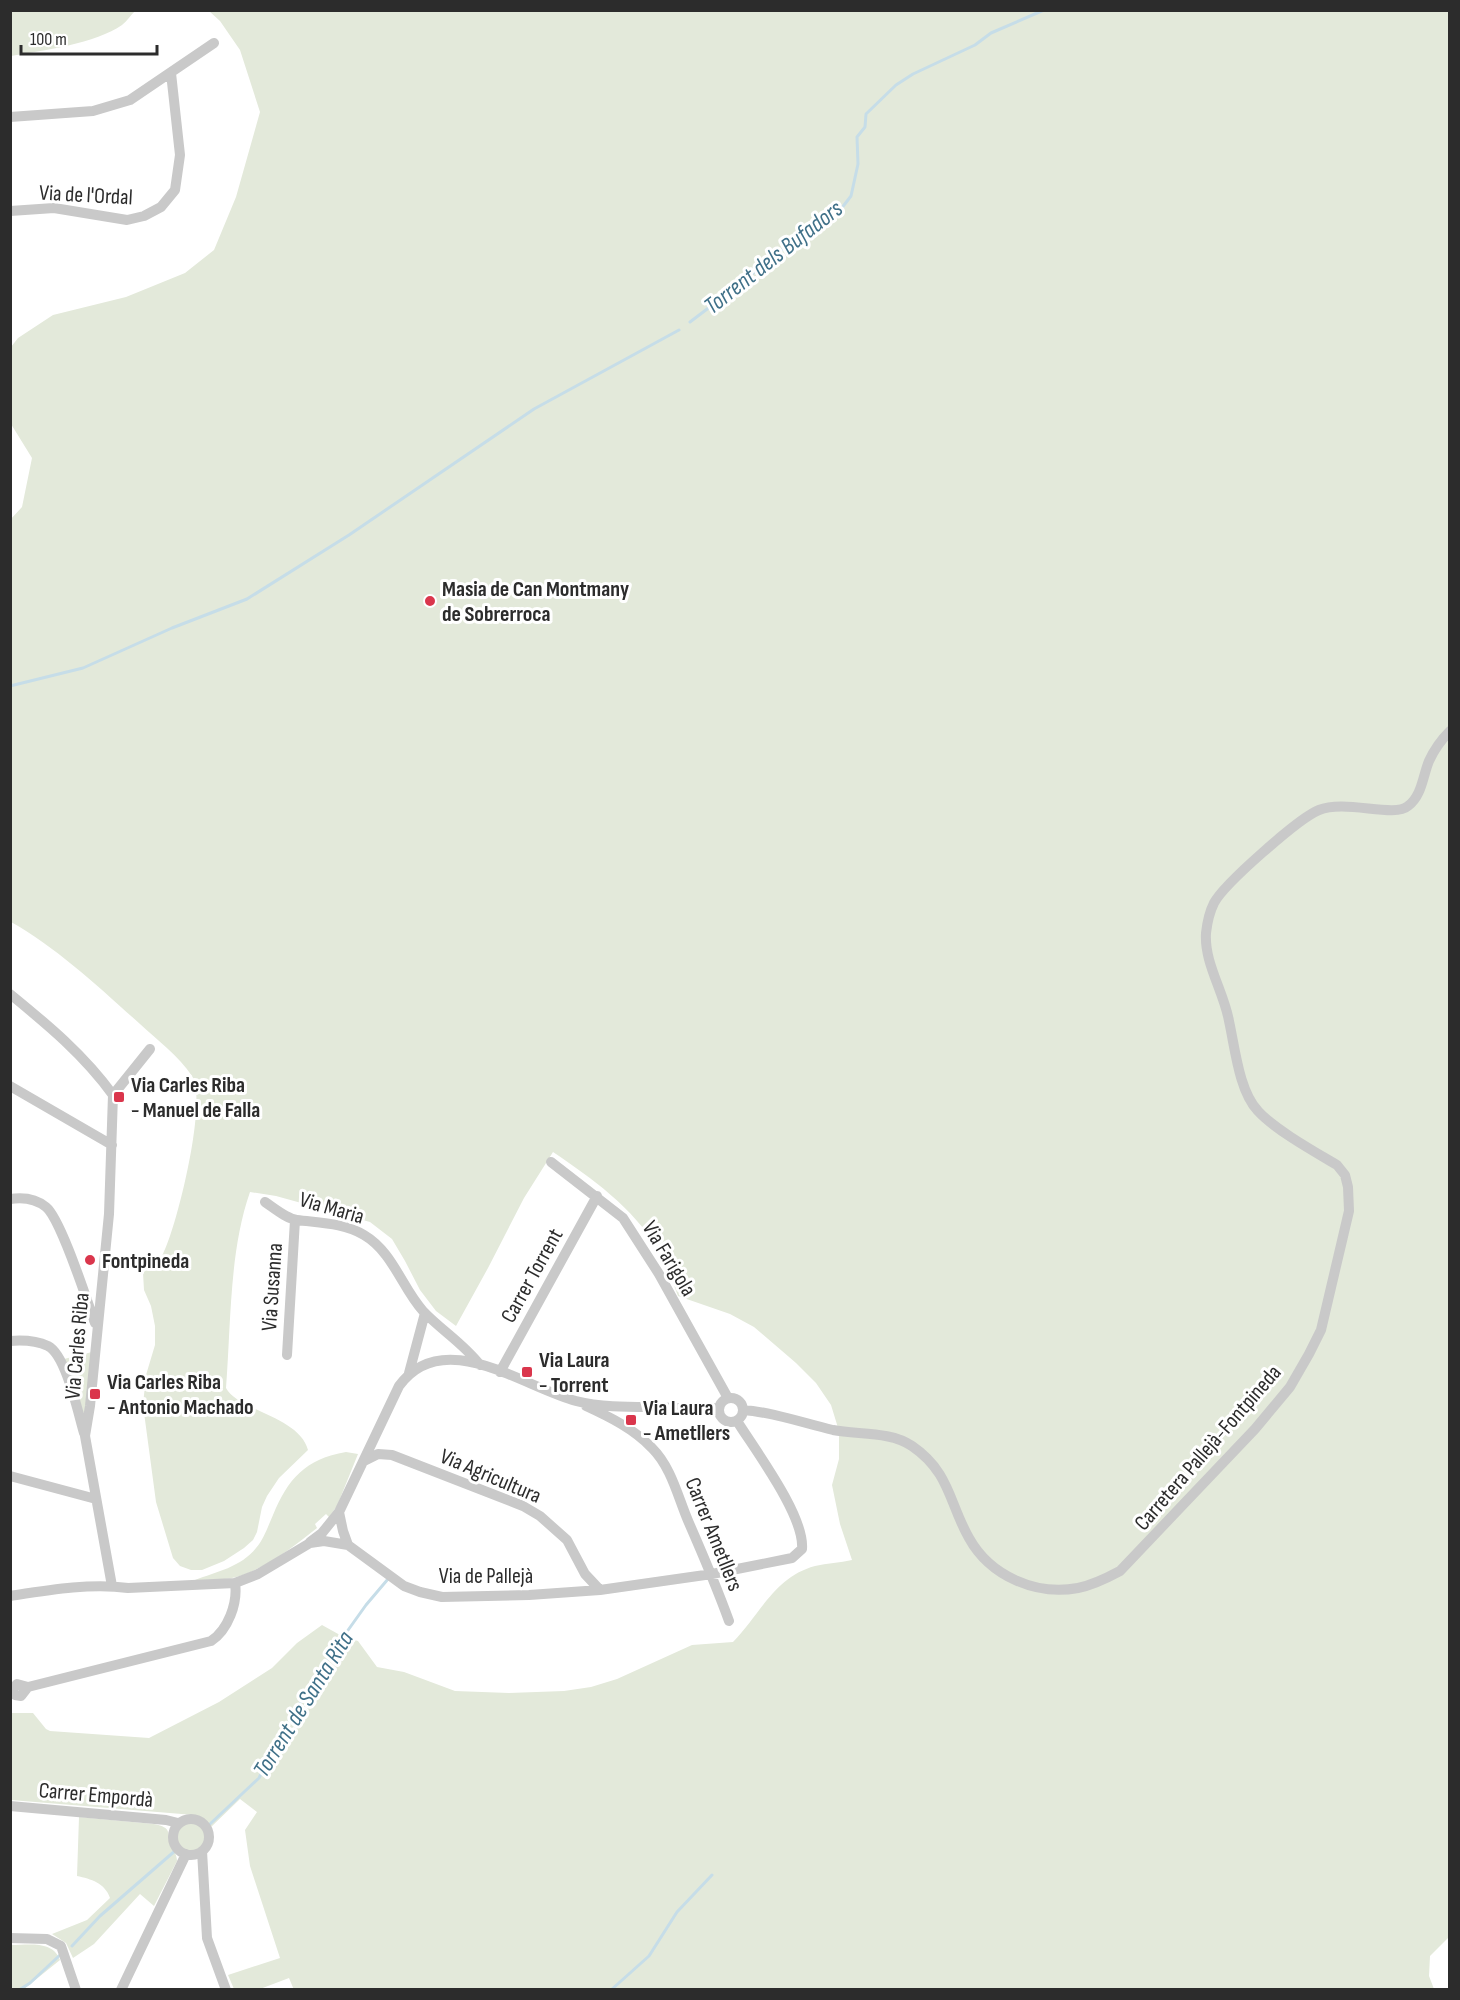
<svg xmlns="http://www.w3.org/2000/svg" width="1460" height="2000" viewBox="0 0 1460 2000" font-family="'Sofia Sans Condensed',sans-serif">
  <rect width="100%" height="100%" fill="#fff"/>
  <path fill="#e3e9da" d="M11,10H135V11C131,15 127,21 122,25C97,43 41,51 11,56Z
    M209,11H1449L1450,1936L1430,1956L1429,1976L1434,1989L294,1990L289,1978L260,1989H234L228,1975L280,1958L250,1866L245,1830L257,1812L240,1799L210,1828L206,1820L194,1815L11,1800V1713H33L46,1729L50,1731L149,1738L219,1702L272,1668L297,1643L322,1625L340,1635L358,1641L377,1667L404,1672L455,1691L509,1693L564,1691L591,1687L617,1679L692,1645L733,1642C760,1615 774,1577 815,1566C827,1563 840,1563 852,1560L840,1524L832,1485L839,1459V1431L831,1405L816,1383L796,1363L754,1327L730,1314L678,1296C672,1280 666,1263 658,1249C632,1207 593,1179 553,1152L524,1198L488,1268L456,1326L436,1311L420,1290L405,1261L392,1239L370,1222L276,1196L250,1192C229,1252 231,1325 226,1388C237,1410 300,1417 308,1450L279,1478L267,1496L262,1507L257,1532L253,1540L244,1548L224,1561L202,1570H191L180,1566L173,1558L156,1502L143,1405L146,1375L155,1345V1326L151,1306L144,1290L143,1273C149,1267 159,1261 163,1254C177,1227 208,1100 192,1076C179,1056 157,1040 140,1024C101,989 56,947 11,922L10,520L22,507L32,458L11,424V347L18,338L53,315L126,297L185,273L214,250L236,197L260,112L240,50L220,21Z
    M92,1352L86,1411L83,1413L64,1359Z
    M346,1452L358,1454L337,1506L329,1517L326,1514L315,1524L317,1528C293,1547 263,1571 232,1578C220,1580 207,1580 195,1580C216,1572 241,1567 256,1548C264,1539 268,1526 273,1515C288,1479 305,1459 346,1452Z
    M79,1817L154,1824C173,1828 166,1832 172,1846C174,1852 177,1855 177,1861L154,1906L140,1894L94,1944L73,1958L66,1943L52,1934L87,1920L110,1898C105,1883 91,1879 77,1876Z
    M176 1837a15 15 0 1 1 30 0a15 15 0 1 1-30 0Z
    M11,1945C28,1945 53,1940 60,1960L24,1989H11Z"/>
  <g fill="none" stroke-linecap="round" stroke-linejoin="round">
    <path stroke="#c6dde8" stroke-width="3" d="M690,322L748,278L769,258L829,220L841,209L851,196L858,164L857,137L865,127L866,114L896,85L913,74L975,45L991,33L1044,10
      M10,686L83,668L172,628L247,599L349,535L534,409L679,330
      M210,1824L259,1778L279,1737L331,1654L366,1605L388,1579
      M72,1946L100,1916L176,1850
      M19,1990L30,1983L60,1955
      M611,1990L649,1956L677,1912L712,1875"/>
    <path stroke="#c9c9c9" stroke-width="10" d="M10,117L93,111L130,100L214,43
      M10,211L54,208L127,220L144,216L161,207L175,190L180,155L171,73
      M10,994C48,1025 84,1055 113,1095
      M10,1086L112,1145
      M551,1162L623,1218L659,1274L728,1398
      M10,1199C23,1197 35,1198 46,1207C61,1219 87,1301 95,1323
      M265,1202C274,1208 287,1219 297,1220C320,1223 344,1223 364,1235C393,1252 402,1288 423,1311C441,1330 464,1344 480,1365
      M10,1341C22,1340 37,1341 48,1346C66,1355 78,1413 84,1433
      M287,1355L295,1220
      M500,1372L597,1196
      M409,1373L425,1313
      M719 1410a12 12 0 1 1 24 0a12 12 0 1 1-24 0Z
      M586,1406C610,1417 634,1429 652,1448C672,1468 678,1498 689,1523C703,1555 717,1588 729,1621
      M743,1410C773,1412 803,1423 833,1430C858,1435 890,1431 912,1446C950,1472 949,1503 969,1538C990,1576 1036,1596 1078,1588C1093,1585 1107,1578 1120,1571L1255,1429L1290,1387L1309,1354L1321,1330L1349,1211L1348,1187L1345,1175L1337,1165C1315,1152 1274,1129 1258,1111C1239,1091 1235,1048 1229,1021C1224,992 1204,963 1206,933C1207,924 1210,911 1214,903C1224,884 1299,818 1319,810C1345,799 1394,818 1408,806C1422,796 1423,775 1429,761C1434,750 1441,740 1450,731
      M364,1461L378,1454L392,1455L523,1506L540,1516L567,1540L585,1574L600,1590
      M10,1476L96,1499
      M339,1512L343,1531L348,1545
      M310,1542L322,1533L339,1512L399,1386C443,1325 523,1387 576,1401C600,1407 625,1407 649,1407C672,1408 695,1409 718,1408
      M112,1586L85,1436L90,1406L109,1214L113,1095L150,1049
      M10,1596C49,1590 90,1583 128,1588L235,1583L258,1574L310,1543L324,1541L348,1545L404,1586L420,1592L442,1597L529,1595L600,1590L712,1574L792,1558L802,1549C805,1516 755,1450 737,1421
      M28,1687L17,1684L12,1690L15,1695L21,1696L28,1687L211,1641C228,1630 238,1603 235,1583
      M10,1806L166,1820L178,1823
      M173 1837a18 18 0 1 1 36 0a18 18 0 1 1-36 0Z
      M202,1851L207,1938L226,1990
      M10,1938L47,1939L61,1946L76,1990
      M121,1990L186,1854"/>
  </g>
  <g fill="#da364c" stroke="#fff" stroke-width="2">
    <circle cx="430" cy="601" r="6"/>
    <rect x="113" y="1091" width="12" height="12" rx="3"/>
    <circle cx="90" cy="1260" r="6"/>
    <rect x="521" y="1366" width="12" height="12" rx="3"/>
    <rect x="89" y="1388" width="12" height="12" rx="3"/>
    <rect x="625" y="1414" width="12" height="12" rx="3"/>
  </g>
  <g text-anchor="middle" stroke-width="6" stroke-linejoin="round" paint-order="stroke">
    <g font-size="22" fill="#2c2c2c" stroke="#fff">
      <text transform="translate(86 194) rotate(3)" y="8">Via de l'Ordal</text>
      <text transform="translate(332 1207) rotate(16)" y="8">Via Maria</text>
      <text transform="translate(670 1258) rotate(59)" y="8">Via Farigola</text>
      <text transform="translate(531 1275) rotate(-61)" y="8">Carrer Torrent</text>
      <text transform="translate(271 1287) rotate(-86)" y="8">Via Susanna</text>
      <text transform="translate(76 1346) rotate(-85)" y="8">Via Carles Riba</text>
      <text transform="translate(1207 1447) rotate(-49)" y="8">Carretera Pallejà-Fontpineda</text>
      <text transform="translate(491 1475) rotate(23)" y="8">Via Agricultura</text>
      <text transform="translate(715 1534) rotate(68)" y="8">Carrer Ametllers</text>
      <text x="486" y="1583">Via de Pallejà</text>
      <text transform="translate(96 1794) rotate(5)" y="8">Carrer Empordà</text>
    </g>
    <g font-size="22" font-weight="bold" fill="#2c2c2c" stroke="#fff" text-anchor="start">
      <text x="442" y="596">Masia de Can Montmany<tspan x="442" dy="25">de Sobrerroca</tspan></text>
      <text x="131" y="1092">Via Carles Riba<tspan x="131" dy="25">- Manuel de Falla</tspan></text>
      <text x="102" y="1268">Fontpineda</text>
      <text x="539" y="1367">Via Laura<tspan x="539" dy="25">- Torrent</tspan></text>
      <text x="107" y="1389">Via Carles Riba<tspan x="107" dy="25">- Antonio Machado</tspan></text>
      <text x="643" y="1415">Via Laura<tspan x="643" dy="25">- Ametllers</tspan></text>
    </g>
    <g font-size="24" font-style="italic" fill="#3f7088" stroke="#fff">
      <text transform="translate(773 257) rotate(-38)" y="8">Torrent dels Bufadors</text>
      <text transform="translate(303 1704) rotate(-58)" y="8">Torrent de Santa Rita</text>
    </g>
  </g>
  <rect width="1460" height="2000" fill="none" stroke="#2c2c2c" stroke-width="24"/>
  <path d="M21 45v9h136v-9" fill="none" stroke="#2c2c2c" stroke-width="3"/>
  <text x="30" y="45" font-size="18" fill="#2c2c2c" stroke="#ffffff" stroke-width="4.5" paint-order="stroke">100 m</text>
</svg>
